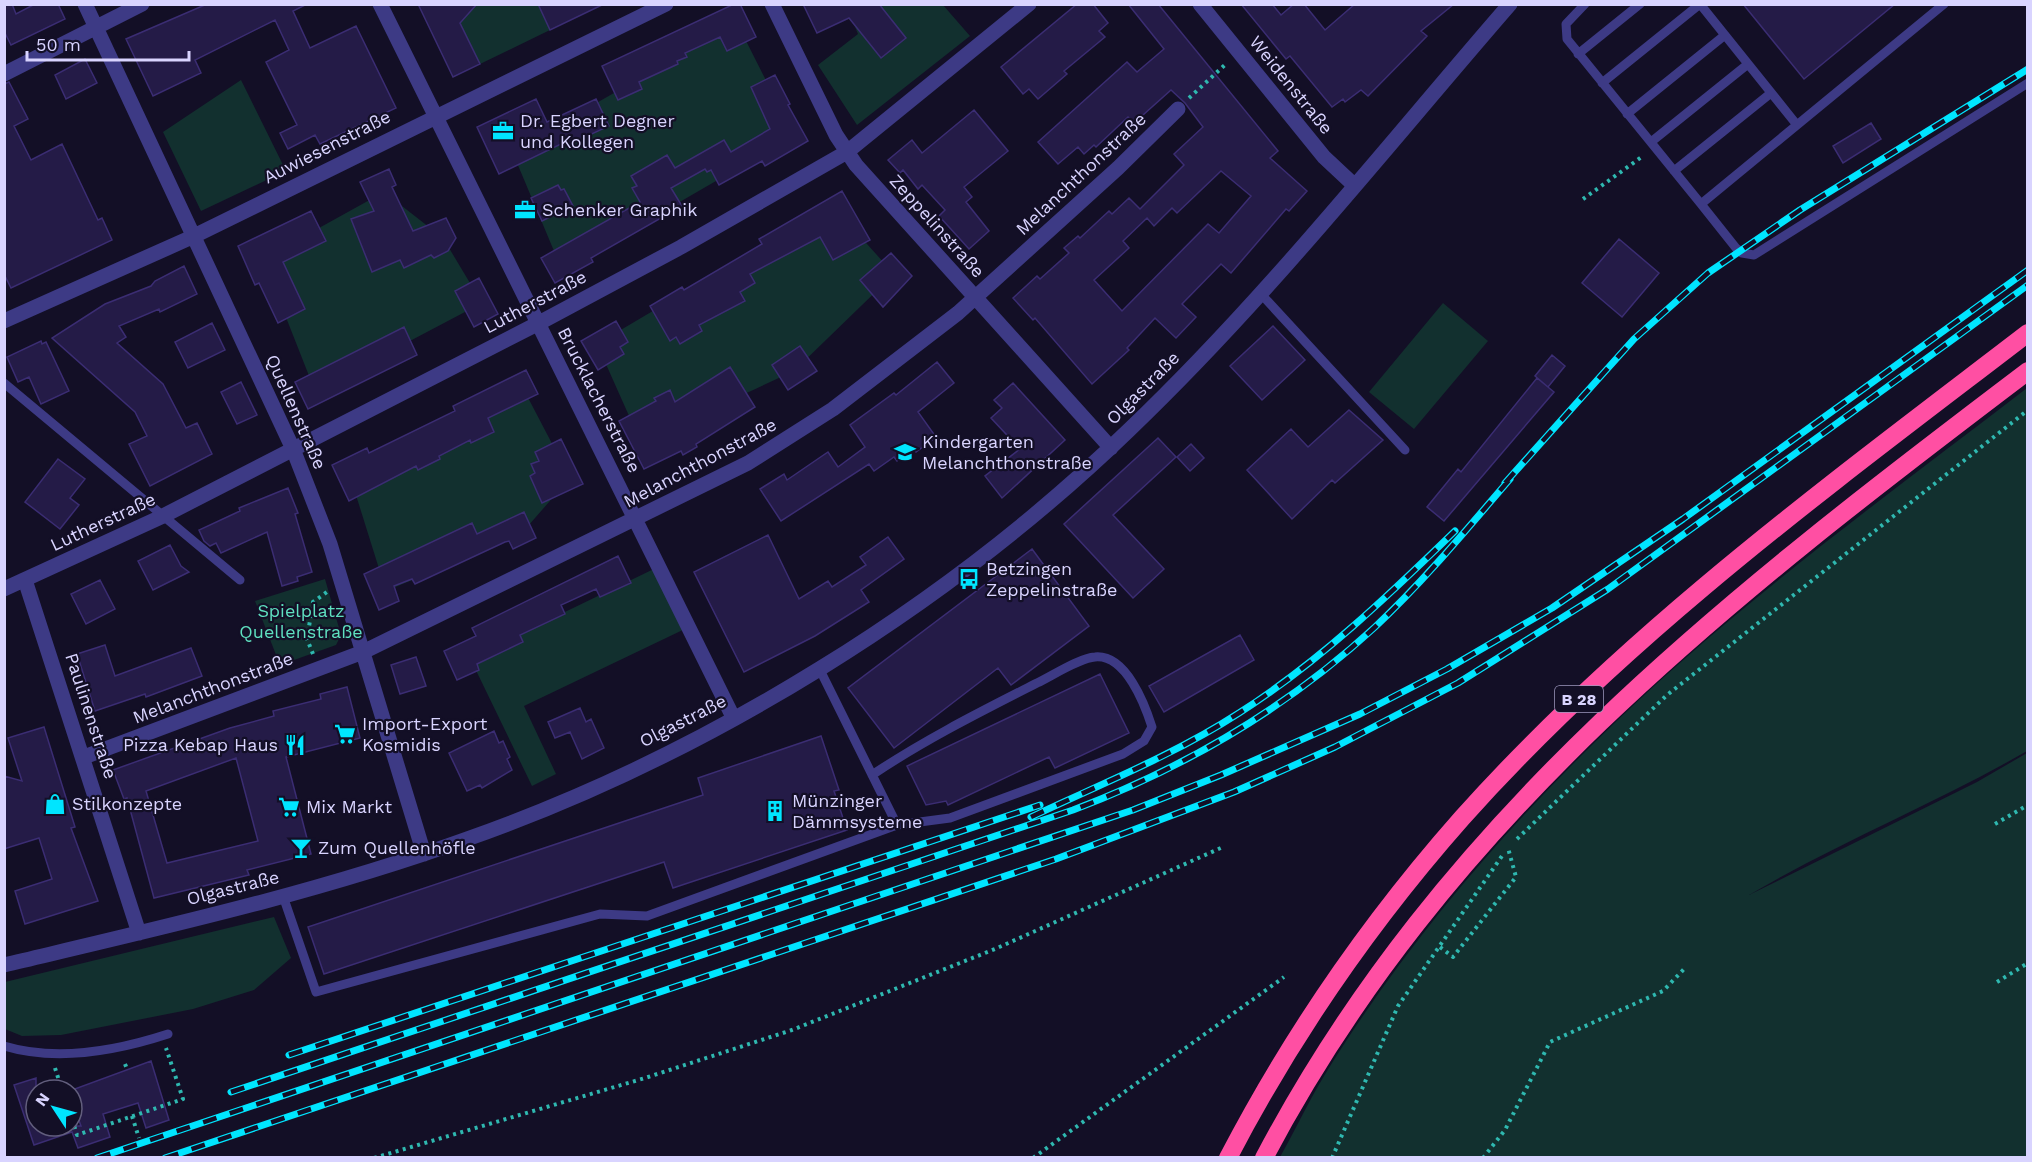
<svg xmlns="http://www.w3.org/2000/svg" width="2032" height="1162" viewBox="0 0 2032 1162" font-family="'Work Sans',sans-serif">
  <rect width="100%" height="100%" fill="#130f26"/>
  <path fill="#12302f" d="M435,5H550V30L480,64L449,36Z
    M846,5H943L970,36L857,125L818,65L858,34Z
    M737,23L794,136L562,270L512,151Z
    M241,80L286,171L201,211L163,132Z
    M384,192L443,238L482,303L315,391L263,259Z
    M832,205L894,274L794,371L725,403L646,454L597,344Z
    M1443,303L1488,341L1414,429L1369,392Z
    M2027,388V751C1937,803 1839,842 1749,895L1977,782L2027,753V1157H1280C1295,1131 1308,1102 1324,1076C1398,955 1493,842 1594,743C1726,612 1880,501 2027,388Z
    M524,390L570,478L521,534L386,591L350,476Z
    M660,566L689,627L524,706L556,774L532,786L470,658Z
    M325,579L341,635L336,645L280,665L255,601Z
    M274,917L291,958L254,990L193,1009L61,1035L22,1036L5,1029V982Z"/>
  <path fill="#241b47" stroke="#3b2d73" stroke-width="1.5" fill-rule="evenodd" d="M4,4H12L16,14L35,4H58L65,19L11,45L4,31Z
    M207,4H307L293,11L310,48L356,26L396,108L320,144L315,135L288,149L280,133L297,125L266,62L289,50L275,20L195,60L201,73L153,96L126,39Z
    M418,4H477L460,23L480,64L453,77Z
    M538,4H604L550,30Z
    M734,4H740L756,37L727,51L720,37L685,53L687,57L677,61L678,64L639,82L642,89L618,100L602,66Z
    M803,4H879L906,38L881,58L849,18L817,33Z
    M1077,4H1093L1108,23L1099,31L1105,37L1064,71L1067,74L1038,99L1029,89L1023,94L1001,67Z
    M1128,4H1158L1278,151L1270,158L1307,191L1289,211L1286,209L1231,273L1221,264L1182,304L1196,317L1176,338L1155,318L1127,348L1129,350L1092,384L1035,318L1033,320L1013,298L1037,276L1040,279L1069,253L1064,248L1078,236L1080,238L1109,211L1112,214L1129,198L1140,209L1184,165L1174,154L1203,127L1185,103L1171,90L1134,123L1128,117L1096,147L1094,145L1084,154L1078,147L1058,164L1038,142L1127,62L1137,72L1164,49ZM1221,171L1251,196L1219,233L1208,224L1122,311L1094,280L1129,248L1123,241L1147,218L1154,226L1172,208L1177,213Z
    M1241,4H1272L1281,15L1294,4H1304L1325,30L1355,4H1454L1421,31L1427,36L1368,96L1361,90L1345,102L1343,99L1332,107L1290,56L1286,59Z
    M1743,4H1895L1804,79Z
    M85,59L97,83L66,99L55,75Z
    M775,75L790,104L788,105L808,141L765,166L762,161L719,185L711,170L707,172L705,169L671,188L682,206L591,258L593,262L555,283L541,258L640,202L632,188L637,186L631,176L667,155L675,168L724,140L731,152L770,129L751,87Z
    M9,82L28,119L14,126L31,160L62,144L98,220L102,218L112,240L11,288L4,274V84Z
    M536,99L547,122L596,99L609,126L568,145L567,141L499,174L477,127Z
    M974,110L1008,151L964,187L972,197L966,202L989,231L969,249L939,216L945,210L922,185L918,189L903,170L900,173L888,160L912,140L922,153Z
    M1871,123L1881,139L1843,163L1833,146Z
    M389,169L396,185L392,187L413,231L446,218L456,238L448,251L434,258L431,255L404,268L400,260L372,272L351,219L374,211L360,182Z
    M558,185L561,190L564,189L573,206L542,221L531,198Z
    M842,191L870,240L833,260L820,237L750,274L755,283L740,292L745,301L699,325L702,331L680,344L676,337L670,341L650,306L682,287L684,290L762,244L759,239Z
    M311,211L326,241L283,262L305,309L278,323L259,283L255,285L238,246Z
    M1619,239L1659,273L1622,317L1582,283Z
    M891,253L912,276L883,307L860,280Z
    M184,266L197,294L160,312L159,309L119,326L126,337L117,343L163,384L186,428L197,423L212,454L150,486L129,444L147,436L135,412L52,338L105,304L151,286L155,281Z
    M479,278L498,314L474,327L455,291Z
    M616,321L628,342L620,347L624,354L598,370L581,341Z
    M212,323L225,350L188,368L175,342Z
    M1273,326L1305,360L1262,400L1230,366Z
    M404,327L417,355L308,409L295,382Z
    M41,341L42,344L46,342L69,391L41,404L29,377L18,382L7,357Z
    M800,346L817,371L788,390L772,365Z
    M1552,355L1565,366L1548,387L1535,376Z
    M937,362L954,383L918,412L936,437L916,452L913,449L897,461L894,457L874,471L869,464L781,521L760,489L784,474L787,480L828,452L838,467L865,447L850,425L894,393L896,395Z
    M730,367L755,407L696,444L697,447L683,455L681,451L644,469L619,421L656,401L654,398L670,390L675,402Z
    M526,370L538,394L488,418L494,432L471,443L470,440L439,456L440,459L418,470L416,466L349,501L332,465L367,448L369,453L455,411L453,406Z
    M1537,378L1554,392L1444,521L1427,507L1458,469L1461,472Z
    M241,382L257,415L237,424L221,392Z
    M1013,383L1065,440L1002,498L985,476L1020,449L991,418L1002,408L994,400Z
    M1349,410L1383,440L1335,483L1332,480L1292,519L1247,470L1291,429L1308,447Z
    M1158,438L1176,457L1113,515L1164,569L1133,598L1064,524Z
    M561,439L583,484L542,503L530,476L535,473L531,464L539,461L535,452Z
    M1191,444L1204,458L1190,471L1177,457Z
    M58,459L85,479L70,498L79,505L60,529L25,502Z
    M288,488L298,513L295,514L312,572L297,577L298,581L282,586L267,532L221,553L216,543L210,546L204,541L199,530L240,511L239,508Z
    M524,512L536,538L513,549L509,541L505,542L415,584L412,579L394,586L399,601L379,610L364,574L472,523L477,534Z
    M768,535L799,599L828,581L832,587L866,565L860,557L888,537L904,559L861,590L869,602L815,636L744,672L694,572Z
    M170,545L181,566L189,572L153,590L138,561Z
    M1032,549L1089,626L1011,685L998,668L894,748L848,688Z
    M618,556L631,583L600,597L596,589L561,605L565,614L520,635L523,642L477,664L479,670L457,680L444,651L476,636L472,628Z
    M100,580L115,609L86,624L71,594Z
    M1240,635L1254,660L1164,712L1149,686Z
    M105,645L115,676L191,648L202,676L146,697L145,694L95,711L77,654Z
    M416,657L426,686L400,694L391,665Z
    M1100,674L1129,733L1055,768L1049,757L948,805L946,801L926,805L907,766Z
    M347,687L360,738L286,757L311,854L247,870L249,875L154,898L127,798L124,799L113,770L230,728L274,716L273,711L321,699L320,694ZM236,758L258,841L167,863L146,791Z
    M580,708L586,722L591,719L604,748L582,759L570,732L555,738L548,722Z
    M44,727L75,827L71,828L98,901L25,924L15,891L52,879L39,838L4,849V776L22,781L8,738Z
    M494,731L499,743L503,741L510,757L507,759L512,770L482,788L480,785L467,791L449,753Z
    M821,736L839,790L834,791L847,830L673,888L664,862L324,974L308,927L703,795L698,778Z
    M151,1061L169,1120L146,1128L138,1103L103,1114L110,1137L78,1148L72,1132L34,1145L14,1085L36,1078V1126H81L72,1101V1090Z"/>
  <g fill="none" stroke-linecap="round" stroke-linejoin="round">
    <path stroke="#2fb8b0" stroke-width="4" stroke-dasharray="3 4.5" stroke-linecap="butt" d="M1189,98L1227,63
      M1583,199L1643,156
      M313,654L307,639L313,602L327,592
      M1995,824L2028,805
      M1517,839L1667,695L2028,410
      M1440,947L1453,957L1516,877L1508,848
      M1997,982L2028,963
      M125,1064L127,1069
      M55,1068L62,1090
      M132,1116L139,1138
      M72,1119L77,1135L183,1099L166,1048
      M374,1158L645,1078L792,1030L995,949L1223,847
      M1033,1158L1284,977
      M1332,1158L1398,1006L1502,856
      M1483,1158L1505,1130L1550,1042L1663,991L1685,968"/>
    <path stroke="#3d3a85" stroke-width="9" d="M1585,4L1566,24L1567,39L1701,204L1944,4
      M1700,4L1797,125
      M1578,54L1640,4
      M1602,83L1700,4
      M1627,114L1725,35
      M1651,142L1748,64
      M1674,171L1771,93
      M1701,204L1736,248L1742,253L1754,255L2028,83
      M1261,294L1405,450
      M4,383L240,580
      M872,775C924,740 980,712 1037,683C1052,676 1079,658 1095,657C1126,654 1145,705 1152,727L1144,741L1123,754L950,818L897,825
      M283,896L316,992L600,914L647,916L897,825L819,668
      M4,1046C57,1062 116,1051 168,1034"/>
    <path stroke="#3d3a85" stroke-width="15" d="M85,4L293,449L330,544L424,854
      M380,4L733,717
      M772,4L836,135L856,165L1111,448
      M1200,4L1324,157L1355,186
      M4,74L142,4
      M4,321L192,237L666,4
      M25,580L139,933
      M4,589L161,517L539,323L681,247L847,152L1029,4
      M84,757L363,652L748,463L833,409L958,313L1118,168L1178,109
      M4,965C160,928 317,893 467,839C706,755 947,606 1129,430C1267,298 1385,148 1510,4"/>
    <path stroke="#ff4fa3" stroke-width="18" d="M1228,1158C1292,1035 1371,921 1462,818C1628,632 1831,484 2028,333
      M1264,1158C1443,818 1728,598 2028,371"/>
    <defs>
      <path id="rail" d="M1505,483L1634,339L1708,273L1800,210L2028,69
        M1031,817C1101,784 1174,755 1239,713C1319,662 1388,596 1455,531
        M289,1055L1040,805
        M231,1092L1073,810C1184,768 1287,708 1375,627C1424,581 1467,529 1510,479
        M97,1158L1133,810L1221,775L1360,714L1447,669L1552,608L1683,519L2028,270
        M165,1158L1056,859L1234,792L1335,747L1458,683L1608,589L2028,285"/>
    </defs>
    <use href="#rail" stroke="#00e5ff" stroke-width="7"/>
    <use href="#rail" stroke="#130f26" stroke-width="4.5" stroke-dasharray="14" stroke-linecap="butt"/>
  </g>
  <defs>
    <symbol id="office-bare" viewBox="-9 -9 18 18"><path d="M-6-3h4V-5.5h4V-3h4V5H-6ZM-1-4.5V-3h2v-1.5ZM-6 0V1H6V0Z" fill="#00e5ff" stroke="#130f26" stroke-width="2.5" paint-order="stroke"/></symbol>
    <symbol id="school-bare" viewBox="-9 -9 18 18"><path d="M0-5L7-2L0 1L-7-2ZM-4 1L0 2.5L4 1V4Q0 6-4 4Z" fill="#00e5ff" stroke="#130f26" stroke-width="2.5" paint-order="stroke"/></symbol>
    <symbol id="bus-bare" viewBox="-9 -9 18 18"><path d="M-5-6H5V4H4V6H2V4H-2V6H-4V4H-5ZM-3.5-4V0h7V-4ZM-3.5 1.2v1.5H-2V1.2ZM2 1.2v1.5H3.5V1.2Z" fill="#00e5ff" stroke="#130f26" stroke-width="2.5" paint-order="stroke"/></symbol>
    <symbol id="supermarket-bare" viewBox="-9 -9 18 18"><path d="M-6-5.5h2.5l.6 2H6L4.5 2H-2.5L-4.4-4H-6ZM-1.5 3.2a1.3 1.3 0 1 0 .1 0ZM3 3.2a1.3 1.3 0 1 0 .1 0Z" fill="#00e5ff" stroke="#130f26" stroke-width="2.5" paint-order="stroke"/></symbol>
    <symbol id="restaurant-bare" viewBox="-9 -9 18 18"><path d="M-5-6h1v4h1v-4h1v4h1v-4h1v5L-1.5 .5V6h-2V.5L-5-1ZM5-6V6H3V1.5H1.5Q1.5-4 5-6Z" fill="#00e5ff" stroke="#130f26" stroke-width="2.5" paint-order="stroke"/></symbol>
    <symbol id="shop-bare" viewBox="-9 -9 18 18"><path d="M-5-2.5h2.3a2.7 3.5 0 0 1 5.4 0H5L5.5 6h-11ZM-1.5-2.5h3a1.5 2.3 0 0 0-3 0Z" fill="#00e5ff" stroke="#130f26" stroke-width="2.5" paint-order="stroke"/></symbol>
    <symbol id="building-bare" viewBox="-9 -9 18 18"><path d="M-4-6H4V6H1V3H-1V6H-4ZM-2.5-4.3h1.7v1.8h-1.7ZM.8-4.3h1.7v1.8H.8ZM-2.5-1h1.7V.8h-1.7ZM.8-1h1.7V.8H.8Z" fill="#00e5ff" stroke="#130f26" stroke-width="2.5" paint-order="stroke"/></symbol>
    <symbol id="bar-bare" viewBox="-9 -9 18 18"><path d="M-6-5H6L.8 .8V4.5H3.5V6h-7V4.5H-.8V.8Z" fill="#00e5ff" stroke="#130f26" stroke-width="2.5" paint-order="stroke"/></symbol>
  </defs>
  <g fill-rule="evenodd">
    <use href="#office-bare" x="488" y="116" width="30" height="30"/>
    <use href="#office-bare" x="510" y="195" width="30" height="30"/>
    <use href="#school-bare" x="890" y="437" width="30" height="30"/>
    <use href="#bus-bare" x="954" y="564" width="30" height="30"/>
    <use href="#supermarket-bare" x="330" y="719" width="30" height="30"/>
    <use href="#restaurant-bare" x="280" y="730" width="30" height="30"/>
    <use href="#shop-bare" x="40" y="789" width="30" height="30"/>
    <use href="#supermarket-bare" x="274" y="792" width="30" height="30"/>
    <use href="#building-bare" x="760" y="796" width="30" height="30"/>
    <use href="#bar-bare" x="286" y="833" width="30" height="30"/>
  </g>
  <g text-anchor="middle" stroke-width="4.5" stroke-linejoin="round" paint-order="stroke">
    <rect fill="#130f26" stroke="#9e99be" stroke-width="1.5" x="1555" y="686" width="48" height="26" rx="4.5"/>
    <g font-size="16" font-weight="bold" fill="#d9d4ff">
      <text x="1579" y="705">B 28</text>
    </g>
    <g font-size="18" fill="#d9d4ff" stroke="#130f26">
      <text transform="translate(1291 85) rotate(51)" y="6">Weidenstraße</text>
      <text transform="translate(327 147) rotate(-27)" y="6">Auwiesenstraße</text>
      <text transform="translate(1081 174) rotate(-43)" y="6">Melanchthonstraße</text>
      <text transform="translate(937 226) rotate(48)" y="6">Zeppelinstraße</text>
      <text transform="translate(535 302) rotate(-28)" y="6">Lutherstraße</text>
      <text transform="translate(1143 388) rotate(-45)" y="6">Olgastraße</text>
      <text transform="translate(599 400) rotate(63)" y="6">Brucklacherstraße</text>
      <text transform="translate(296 412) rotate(66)" y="6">Quellenstraße</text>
      <text transform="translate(700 463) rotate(-28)" y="6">Melanchthonstraße</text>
      <text transform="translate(103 522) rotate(-25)" y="6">Lutherstraße</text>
      <text transform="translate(213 688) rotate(-21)" y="6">Melanchthonstraße</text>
      <text transform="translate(91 716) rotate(72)" y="6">Paulinenstraße</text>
      <text transform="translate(683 721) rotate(-27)" y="6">Olgastraße</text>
      <text transform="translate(233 888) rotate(-14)" y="6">Olgastraße</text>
    </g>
    <g font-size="18" fill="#d9d4ff" stroke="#130f26" text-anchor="start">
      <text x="520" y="127">Dr. Egbert Degner<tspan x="520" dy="21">und Kollegen</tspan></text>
      <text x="542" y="216">Schenker Graphik</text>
      <text x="922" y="448">Kindergarten<tspan x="922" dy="21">Melanchthonstraße</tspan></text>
      <text x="986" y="575">Betzingen<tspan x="986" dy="21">Zeppelinstraße</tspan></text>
      <text x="362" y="730">Import-Export<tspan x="362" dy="21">Kosmidis</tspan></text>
      <text x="278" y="751" text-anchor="end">Pizza Kebap Haus</text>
      <text x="792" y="807">Münzinger<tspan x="792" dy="21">Dämmsysteme</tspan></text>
      <text x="72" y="810">Stilkonzepte</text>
      <text x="306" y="813">Mix Markt</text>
      <text x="318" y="854">Zum Quellenhöfle</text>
    </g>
    <g font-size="18" fill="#5fe0c0" stroke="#130f26">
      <text x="301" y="617">Spielplatz<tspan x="301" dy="21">Quellenstraße</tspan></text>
    </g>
  </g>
  <rect width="2032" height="1162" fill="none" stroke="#d9d4ff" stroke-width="12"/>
  <g transform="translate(54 1108) rotate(306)"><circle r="28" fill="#130f26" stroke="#625e7d" stroke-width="1.5"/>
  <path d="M0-4.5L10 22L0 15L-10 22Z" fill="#00e5ff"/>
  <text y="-9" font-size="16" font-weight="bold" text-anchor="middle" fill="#d9d4ff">N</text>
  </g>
  <path d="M27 51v9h162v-9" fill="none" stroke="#d9d4ff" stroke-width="3"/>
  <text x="36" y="51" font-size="18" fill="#d9d4ff" stroke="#130f26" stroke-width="4.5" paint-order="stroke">50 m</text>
</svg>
